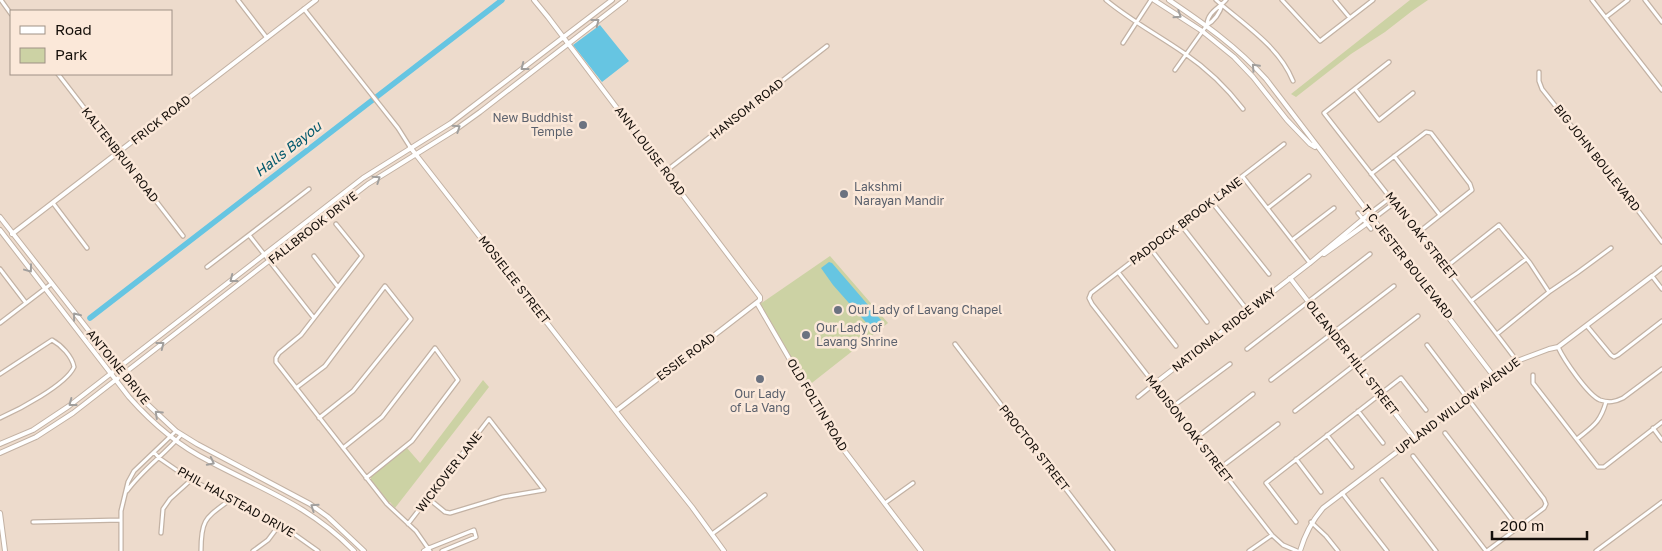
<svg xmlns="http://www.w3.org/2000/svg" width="1662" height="551" viewBox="0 0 1662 551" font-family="'Golos Text',sans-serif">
  <rect width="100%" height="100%" fill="#eddbcc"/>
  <path fill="#ccd2a4" d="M1410,0H1428L1412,11L1385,32L1351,54L1296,97L1291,94Z
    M830,256L888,323L808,386L760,304Z
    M483,380L489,387L395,508L390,502L389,503L371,480V476L407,448L420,463Z"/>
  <path fill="#66c5e2" d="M600,25L629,61L602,82L573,45Z
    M829,262L832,263L881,320L883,323L873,330L871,328L833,285L821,268Z"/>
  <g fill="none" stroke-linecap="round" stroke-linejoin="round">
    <path stroke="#66c5e2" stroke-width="5.5" d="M90,318L502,0"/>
    <defs>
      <path id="street" d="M1,0L11,14
        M238,0L267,38
        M1106,0C1130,20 1158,35 1184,53C1206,68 1227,88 1243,109
        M1216,0C1243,24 1279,46 1293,81
        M1282,0L1320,41L1373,0
        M1335,0L1350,18
        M1592,0L1662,90
        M1645,0L1662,22
        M304,9L398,128L410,147
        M1606,17L1628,0
        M1207,24C1208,12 1219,8 1226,0
        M1123,43L1151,0
        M1389,62L1324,113C1388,196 1454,277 1517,361
        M1175,70L1207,25C1214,21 1220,13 1222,5
        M1539,72V81L1542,89L1630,200L1662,242
        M58,74L183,236
        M1355,89L1379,120L1413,93
        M1284,144L1091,293L1089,298L1092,304L1272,535L1283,545L1297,551
        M1394,156L1440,215
        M666,171L827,46
        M1371,174L1426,132L1431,133L1470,184L1472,190L1419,232
        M1243,177L1310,263
        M1211,201L1269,274
        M53,203L87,248
        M1268,208L1309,176
        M1358,213L1371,229
        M1369,214L1390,198
        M1373,219L1394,203
        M336,224L362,256L301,335L279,353L276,358V362L387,504L416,531L430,551
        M1181,225L1248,311
        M249,235L314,318
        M1292,240L1334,208
        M1150,248L1207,322
        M314,256L338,287
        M207,267L309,189
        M1446,267L1499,225L1530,263L1549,292
        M1662,268L1652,276L1662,289
        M0,269L26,303
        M1118,272L1176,346
        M1471,301L1526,259
        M0,323L51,284
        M1587,326L1611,355L1614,357L1618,355L1662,321
        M1497,334L1549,292L1577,273L1611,248
        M955,344L1113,551
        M1427,345L1544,499L1546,504L1544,508L1487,551
        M1558,347C1564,360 1588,395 1600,400C1609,403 1615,402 1623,398L1662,369
        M1247,349L1370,254
        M0,374L52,340C61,345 72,356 74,367C66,385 18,410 0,418
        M1533,375V383L1598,467H1604L1662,422
        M1271,380L1394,286
        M296,388L325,366L385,286L411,319L353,391L319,418
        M1138,397L1154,384
        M1172,407L1230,364
        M1295,411L1418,316
        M1358,411L1383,443
        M1653,428L1662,440
        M1445,433L1518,528
        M1327,435L1352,467
        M1196,438L1253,394
        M1577,439C1593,426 1600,423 1606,402
        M343,448L382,417L435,348L458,380L412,441L366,478
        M154,452L159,458L191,480L255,510L280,524L318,551
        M1413,456L1486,551
        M1296,459L1321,492
        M1220,468L1278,424
        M1382,480L1436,551
        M127,491C142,470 164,455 181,435
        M1342,493L1387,551
        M885,503L913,483
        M33,522L121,520
        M1296,522L1266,483L1401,378L1426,410
        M1311,522L1326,536L1338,551
        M408,524L489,419L544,490L503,497L450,513L445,512L429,499
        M161,533L163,509L170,499L191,480
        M712,534L765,495
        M429,548L474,530L476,537L442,551
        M121,551V511L128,482L134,471L176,431
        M201,551C201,518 206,518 231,499
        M253,551L268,540L280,524
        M1249,551L1272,535
        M1596,551L1662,502"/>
      <path id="secondary" d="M534,0L548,17L760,297V300L616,411
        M1154,0L1202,31L1234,57L1253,77L1287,120L1310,144L1315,147
        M1169,0C1206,25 1236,46 1266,79L1495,378
        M410,147L625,423L692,507L724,551
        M0,217L143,400L176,431L197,444L310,504L328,517L364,551
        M0,230L129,397C152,423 179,446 209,461C263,490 309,505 354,551
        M12,234L316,0
        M1324,254L1373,219
        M1290,278L1414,438
        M757,303L837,441L921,551
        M1154,384L1310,263L1369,214
        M0,444L33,430L69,406L363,178L451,123L612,0
        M0,453L36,437L73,413L368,184L455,130L480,112L625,0
        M0,513L5,551
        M424,551L429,548
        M1300,551C1305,534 1311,522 1323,508L1517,361L1549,349L1558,347L1652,276"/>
    </defs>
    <use href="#street" stroke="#c3b2a4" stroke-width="5.5"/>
    <use href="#secondary" stroke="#c3b2a4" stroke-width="6"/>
    <use href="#street" stroke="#fff" stroke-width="3"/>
    <use href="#secondary" stroke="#fff" stroke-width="4"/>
  </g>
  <defs><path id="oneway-chevron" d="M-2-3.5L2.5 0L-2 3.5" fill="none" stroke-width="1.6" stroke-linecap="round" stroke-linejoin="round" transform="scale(1.25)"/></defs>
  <g stroke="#a19f9d">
    <use href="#oneway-chevron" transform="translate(1178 15) rotate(33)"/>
    <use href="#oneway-chevron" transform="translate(596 22) rotate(-38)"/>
    <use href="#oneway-chevron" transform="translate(524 67) rotate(142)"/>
    <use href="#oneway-chevron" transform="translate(1255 67) rotate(-133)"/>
    <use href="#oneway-chevron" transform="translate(457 128) rotate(-34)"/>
    <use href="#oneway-chevron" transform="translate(377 179) rotate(-34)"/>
    <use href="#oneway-chevron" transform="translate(29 269) rotate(53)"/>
    <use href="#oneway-chevron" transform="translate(233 279) rotate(142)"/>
    <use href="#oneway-chevron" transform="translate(76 316) rotate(-128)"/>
    <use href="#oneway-chevron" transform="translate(161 345) rotate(-38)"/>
    <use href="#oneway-chevron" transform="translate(72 403) rotate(143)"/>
    <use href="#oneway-chevron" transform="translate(158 414) rotate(-137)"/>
    <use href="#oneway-chevron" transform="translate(211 462) rotate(27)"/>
    <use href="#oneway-chevron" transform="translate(314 507) rotate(-145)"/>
  </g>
  <g fill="#6b7280" stroke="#fbe8d9" stroke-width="2">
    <circle cx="583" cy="125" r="5"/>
    <circle cx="844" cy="194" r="5"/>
    <circle cx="838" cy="310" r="5"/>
    <circle cx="806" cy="335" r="5"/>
    <circle cx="760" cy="379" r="5"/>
  </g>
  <g text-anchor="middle" stroke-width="5" stroke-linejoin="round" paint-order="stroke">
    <g font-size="12" fill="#150f0a" stroke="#fbe8d9">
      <text transform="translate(747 109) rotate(-38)" y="4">HANSOM ROAD</text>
      <text transform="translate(161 120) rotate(-38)" y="4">FRICK ROAD</text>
      <text transform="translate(650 151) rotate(53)" y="4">ANN LOUISE ROAD</text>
      <text transform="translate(120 155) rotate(52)" y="4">KALTENBRUN ROAD</text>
      <text transform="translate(1597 158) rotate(52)" y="4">BIG JOHN BOULEVARD</text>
      <text transform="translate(1186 221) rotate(-37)" y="4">PADDOCK BROOK LANE</text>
      <text transform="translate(313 228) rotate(-38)" y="4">FALLBROOK DRIVE</text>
      <text transform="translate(1421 236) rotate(52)" y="4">MAIN OAK STREET</text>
      <text transform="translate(1407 262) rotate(52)" y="4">T C JESTER BOULEVARD</text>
      <text transform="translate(514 280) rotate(52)" y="4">MOSIELEE STREET</text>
      <text transform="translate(1224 330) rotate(-38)" y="4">NATIONAL RIDGE WAY</text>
      <text transform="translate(686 357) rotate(-37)" y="4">ESSIE ROAD</text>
      <text transform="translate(1352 358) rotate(52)" y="4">OLEANDER HILL STREET</text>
      <text transform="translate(118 367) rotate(51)" y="4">ANTOINE DRIVE</text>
      <text transform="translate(817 405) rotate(59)" y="4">OLD FOLTIN ROAD</text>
      <text transform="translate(1458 406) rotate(-37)" y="4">UPLAND WILLOW AVENUE</text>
      <text transform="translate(1189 429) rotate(52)" y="4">MADISON OAK STREET</text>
      <text transform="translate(1034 448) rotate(52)" y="4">PROCTOR STREET</text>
      <text transform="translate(449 472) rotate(-52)" y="4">WICKOVER LANE</text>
      <text transform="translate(236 502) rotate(29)" y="4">PHIL HALSTEAD DRIVE</text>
    </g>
    <g font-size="12" fill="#5b616d" stroke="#fbe8d9" text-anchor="start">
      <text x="573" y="122" text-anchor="end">New Buddhist<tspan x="573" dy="14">Temple</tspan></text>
      <text x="854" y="191">Lakshmi<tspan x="854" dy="14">Narayan Mandir</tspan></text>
      <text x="848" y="314">Our Lady of Lavang Chapel</text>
      <text x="816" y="332">Our Lady of<tspan x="816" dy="14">Lavang Shrine</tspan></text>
      <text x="760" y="398" text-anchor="middle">Our Lady<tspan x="760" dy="14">of La Vang</tspan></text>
    </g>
    <g font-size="14" font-style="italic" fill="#02586c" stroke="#fbe8d9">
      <text transform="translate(288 149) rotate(-38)" y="5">Halls Bayou</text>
    </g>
  </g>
  <rect x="10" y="10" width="162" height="65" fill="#fbe8d9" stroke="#9f9186"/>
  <rect x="20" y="26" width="25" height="8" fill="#ffffff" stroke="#9f9186"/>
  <text x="55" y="35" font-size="15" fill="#150f0a">Road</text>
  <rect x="20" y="48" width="25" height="15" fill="#ccd2a4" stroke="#9f9186"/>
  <text x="55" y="60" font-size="15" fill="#150f0a">Park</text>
  <path d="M1492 531v8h95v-8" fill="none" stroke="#150f0a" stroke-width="2.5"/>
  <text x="1500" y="531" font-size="15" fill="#150f0a" stroke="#fbe8d9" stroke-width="4" paint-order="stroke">200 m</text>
</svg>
